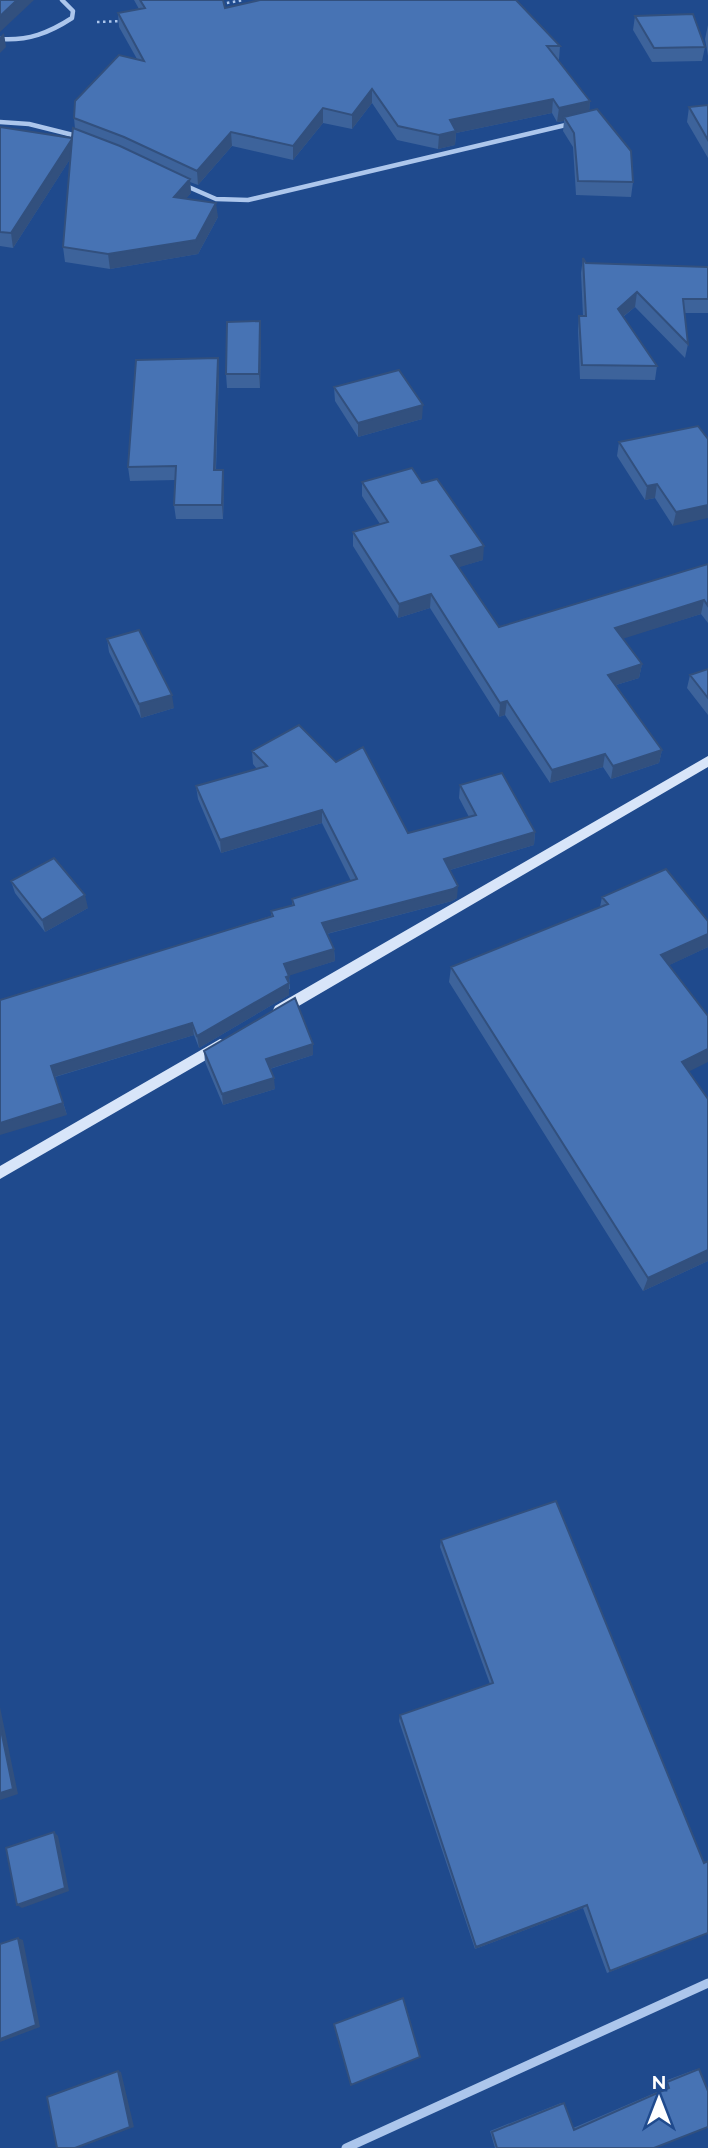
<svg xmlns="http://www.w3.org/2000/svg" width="708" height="2148" viewBox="0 0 708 2148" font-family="Raleway,sans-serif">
  <rect width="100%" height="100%" fill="#1f4a8d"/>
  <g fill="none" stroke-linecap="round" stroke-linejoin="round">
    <path stroke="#acc6ec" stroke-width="2.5" stroke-dasharray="2.5 3.5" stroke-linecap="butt" d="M221,4L244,0
      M97,22L123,21"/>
    <path stroke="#acc6ec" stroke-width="4.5" d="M0,39C28,41 49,33 72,18L73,11L62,0
      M0,122L29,124L81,137
      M184,185L216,199L248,200L570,124"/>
    <path stroke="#acc6ec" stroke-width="9" d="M346,2148L708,1983"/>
    <path fill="#d8e5f9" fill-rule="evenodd" d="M708,756V767L285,1014H275L273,1010L275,1006Z
      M220,1039L225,1041L227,1045L225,1049L0,1179V1166Z"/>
  </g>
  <path fill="#3d639b" d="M134,0H223L225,8L560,46L559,60H558L590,101L589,111L633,182L631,197L576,195L573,147L563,131L564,121L557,122L552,113L456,133L455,145L438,149L397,140L372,103L352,129L323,123L293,160L232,146L198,185L190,182L191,193L186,198L218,217L198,254L110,269L65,262L63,247L70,159L13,248L0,246V127L72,138L75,129L74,118L137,59L119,27L118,13L139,9Z
    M635,16L705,47L702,61L652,62L633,30Z
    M708,25V56L705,39Z
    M708,105V158L687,122L689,107Z
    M583,258L586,263L708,267V313H685L688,344L685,358L635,307L623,317L657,366L655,380L580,379L578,330L579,316H583L581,273Z
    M261,336L260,388H227L226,374Z
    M218,358L219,373L216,470H223L224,484L223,519H176L174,505L176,480L130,481L128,467Z
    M334,387L422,419L358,437L335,401Z
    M708,439L673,526L655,498L645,500L617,456L619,442Z
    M362,482L422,483L483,560L458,567L499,627L708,564V623L701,614L623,638L642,664L639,678L616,685L662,750L659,763L611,779L603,767L550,783L505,715L499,717L430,608L398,618L353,546V532L380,524L362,496Z
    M107,639L174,708L141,718L109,652Z
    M708,669V715L687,688L690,675Z
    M252,751L408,833L469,817L459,798L460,785L535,832L534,845L450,870L457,898L452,901L327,934L334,949L335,961L289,975L290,989H289V995L199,1048L194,1035L55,1077L67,1115L0,1000L271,916V911L292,905V899L351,881L322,823L221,853L198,799L196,786L257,769L253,764Z
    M11,881L88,908L45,932L15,893Z
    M602,897L708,947L669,965L689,1071L708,1261L643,1291L449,982L451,967L600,907Z
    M204,1051L313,1055L270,1069L275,1089L223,1105L205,1062Z
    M441,1540L704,1863L708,1861V1933L607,1973L583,1908L475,1949L399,1721L400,1715L490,1684L440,1547Z
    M699,2069L654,2148H495L490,2131L561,2103H564L573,2128L664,2089L662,2082L694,2070Z"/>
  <path fill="#32507e" d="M17,0H34L0,32V16Z
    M4,33L6,47L0,53V37Z
    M372,89V103L352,129V115Z
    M553,99L552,113L456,133L455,145L438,149L439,135L450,120Z
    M590,101L589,115L564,117V121L557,122L559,108Z
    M323,108V123L293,160V146Z
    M231,132L232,146L198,185L197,171Z
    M72,139L74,153L13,248L11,233Z
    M190,179L191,193L176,211L174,197Z
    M216,203L218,217L198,254L110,269L108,254Z
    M637,292L635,307L615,323L618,309Z
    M260,321L261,336L260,388L259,374Z
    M218,358L219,373L215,484L214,470Z
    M423,405L422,419L358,437V423Z
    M223,470L224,484L223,519L222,505Z
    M657,484L655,498L645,500L647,486Z
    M708,505V518L673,526L676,512Z
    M484,546L483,560L450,570L451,556Z
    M431,594L430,608L398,618L399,604Z
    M704,600L701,614L613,642L615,628Z
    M642,664L639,678L606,688L608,675Z
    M172,695L174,708L141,718L139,704Z
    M507,701L505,715L499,717L500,703Z
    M662,750L659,763L611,779L613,766Z
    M605,754L603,767L550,783L552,770Z
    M322,810V823L221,853L220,840Z
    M535,832L534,845L443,872L444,859Z
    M458,886L457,898L452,901L322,935V923Z
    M85,895L88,908L45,932L42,920Z
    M708,934V947L657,971L661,955Z
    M334,949L335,961L285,977L284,964Z
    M289,976V995L199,1048L197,1036L286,977Z
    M192,1023L194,1035L54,1077L51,1066Z
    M313,1044V1055L266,1070V1059Z
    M708,1049V1062L678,1077L682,1062Z
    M274,1078L275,1089L223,1105L222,1094Z
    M63,1103L67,1115L0,1135V1123Z
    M708,1250V1261L643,1291L648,1278Z
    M0,1707L18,1794L0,1800Z
    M54,1832L58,1836L69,1891L22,1908L17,1905Z
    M587,1905L583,1908L475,1949L476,1947Z
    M18,1938L23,1940L40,2027L0,2042Z
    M118,2071L121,2072L134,2127L78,2148H75Z"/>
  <path fill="#4773b4" stroke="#32507e" stroke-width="2" d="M0,0H17L0,16Z
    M140,0H223L225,8L260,0H516L560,46H547L590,101L559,108L553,99L450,120L456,131L439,135L398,126L372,89L352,115L323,108L293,146L231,132L197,171L124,137L74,118L75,101L119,55L144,61L118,13L145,8Z
    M693,14L705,47L654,48L635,16Z
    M708,105V140L689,107Z
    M597,109L631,151L633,182L578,181L574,133L564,117Z
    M0,127L72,138L73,128L120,146L190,179L174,197L216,203L196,240L108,254L63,247L72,139L11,233L0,232Z
    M583,258L586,263L708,267V299H683L688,344L637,292L618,309L657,366L582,365L579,316H586Z
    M260,321L259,374H226L227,322Z
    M218,358L214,470H223L222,505H174L176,466L128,467L136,360Z
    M399,370L423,405L358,423L334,387Z
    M698,426L708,439V505L676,512L657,484L647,486L619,442Z
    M412,468L422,483L437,479L484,546L451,556L499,627L708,564V606L704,600L615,628L642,664L608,675L662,750L613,766L605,754L552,770L507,701L500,703L431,594L399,604L353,532L388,522L362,482Z
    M139,630L172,695L139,704L107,639Z
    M708,669V698L690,675Z
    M299,725L336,762L363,747L408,833L476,815L460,785L502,773L535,832L444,859L458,886L453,889L322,923L334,949L284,964L289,976L286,977L289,983L197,1036L192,1023L51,1066L63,1103L0,1123V1000L273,916L271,911L294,905L292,899L357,879L322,810L220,840L196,786L267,766L252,751Z
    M54,858L85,895L42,920L11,881Z
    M666,869L708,921V934L661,955L708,1016V1049L682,1062L708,1099V1250L648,1278L451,967L608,904L602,897Z
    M295,998L313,1044L266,1059L274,1078L222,1094L204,1051Z
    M556,1501L704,1863L708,1861V1933L610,1971L587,1905L476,1947L400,1715L493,1683L441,1540Z
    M0,1725L13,1789L0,1793Z
    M54,1832L65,1888L17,1905L6,1848Z
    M18,1938L36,2025L0,2039V1944Z
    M403,1998L420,2057L351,2085L334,2024Z
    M699,2069L708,2091V2127L654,2148H497L492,2132L564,2103L574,2130L669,2088L667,2082Z
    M118,2071L130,2127L75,2148H57L47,2097Z"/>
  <g transform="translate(659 2099)" stroke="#1f4a8d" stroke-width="5" paint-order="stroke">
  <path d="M0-5L12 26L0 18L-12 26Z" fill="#ffffff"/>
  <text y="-10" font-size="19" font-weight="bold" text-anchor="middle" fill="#ffffff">N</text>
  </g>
</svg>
